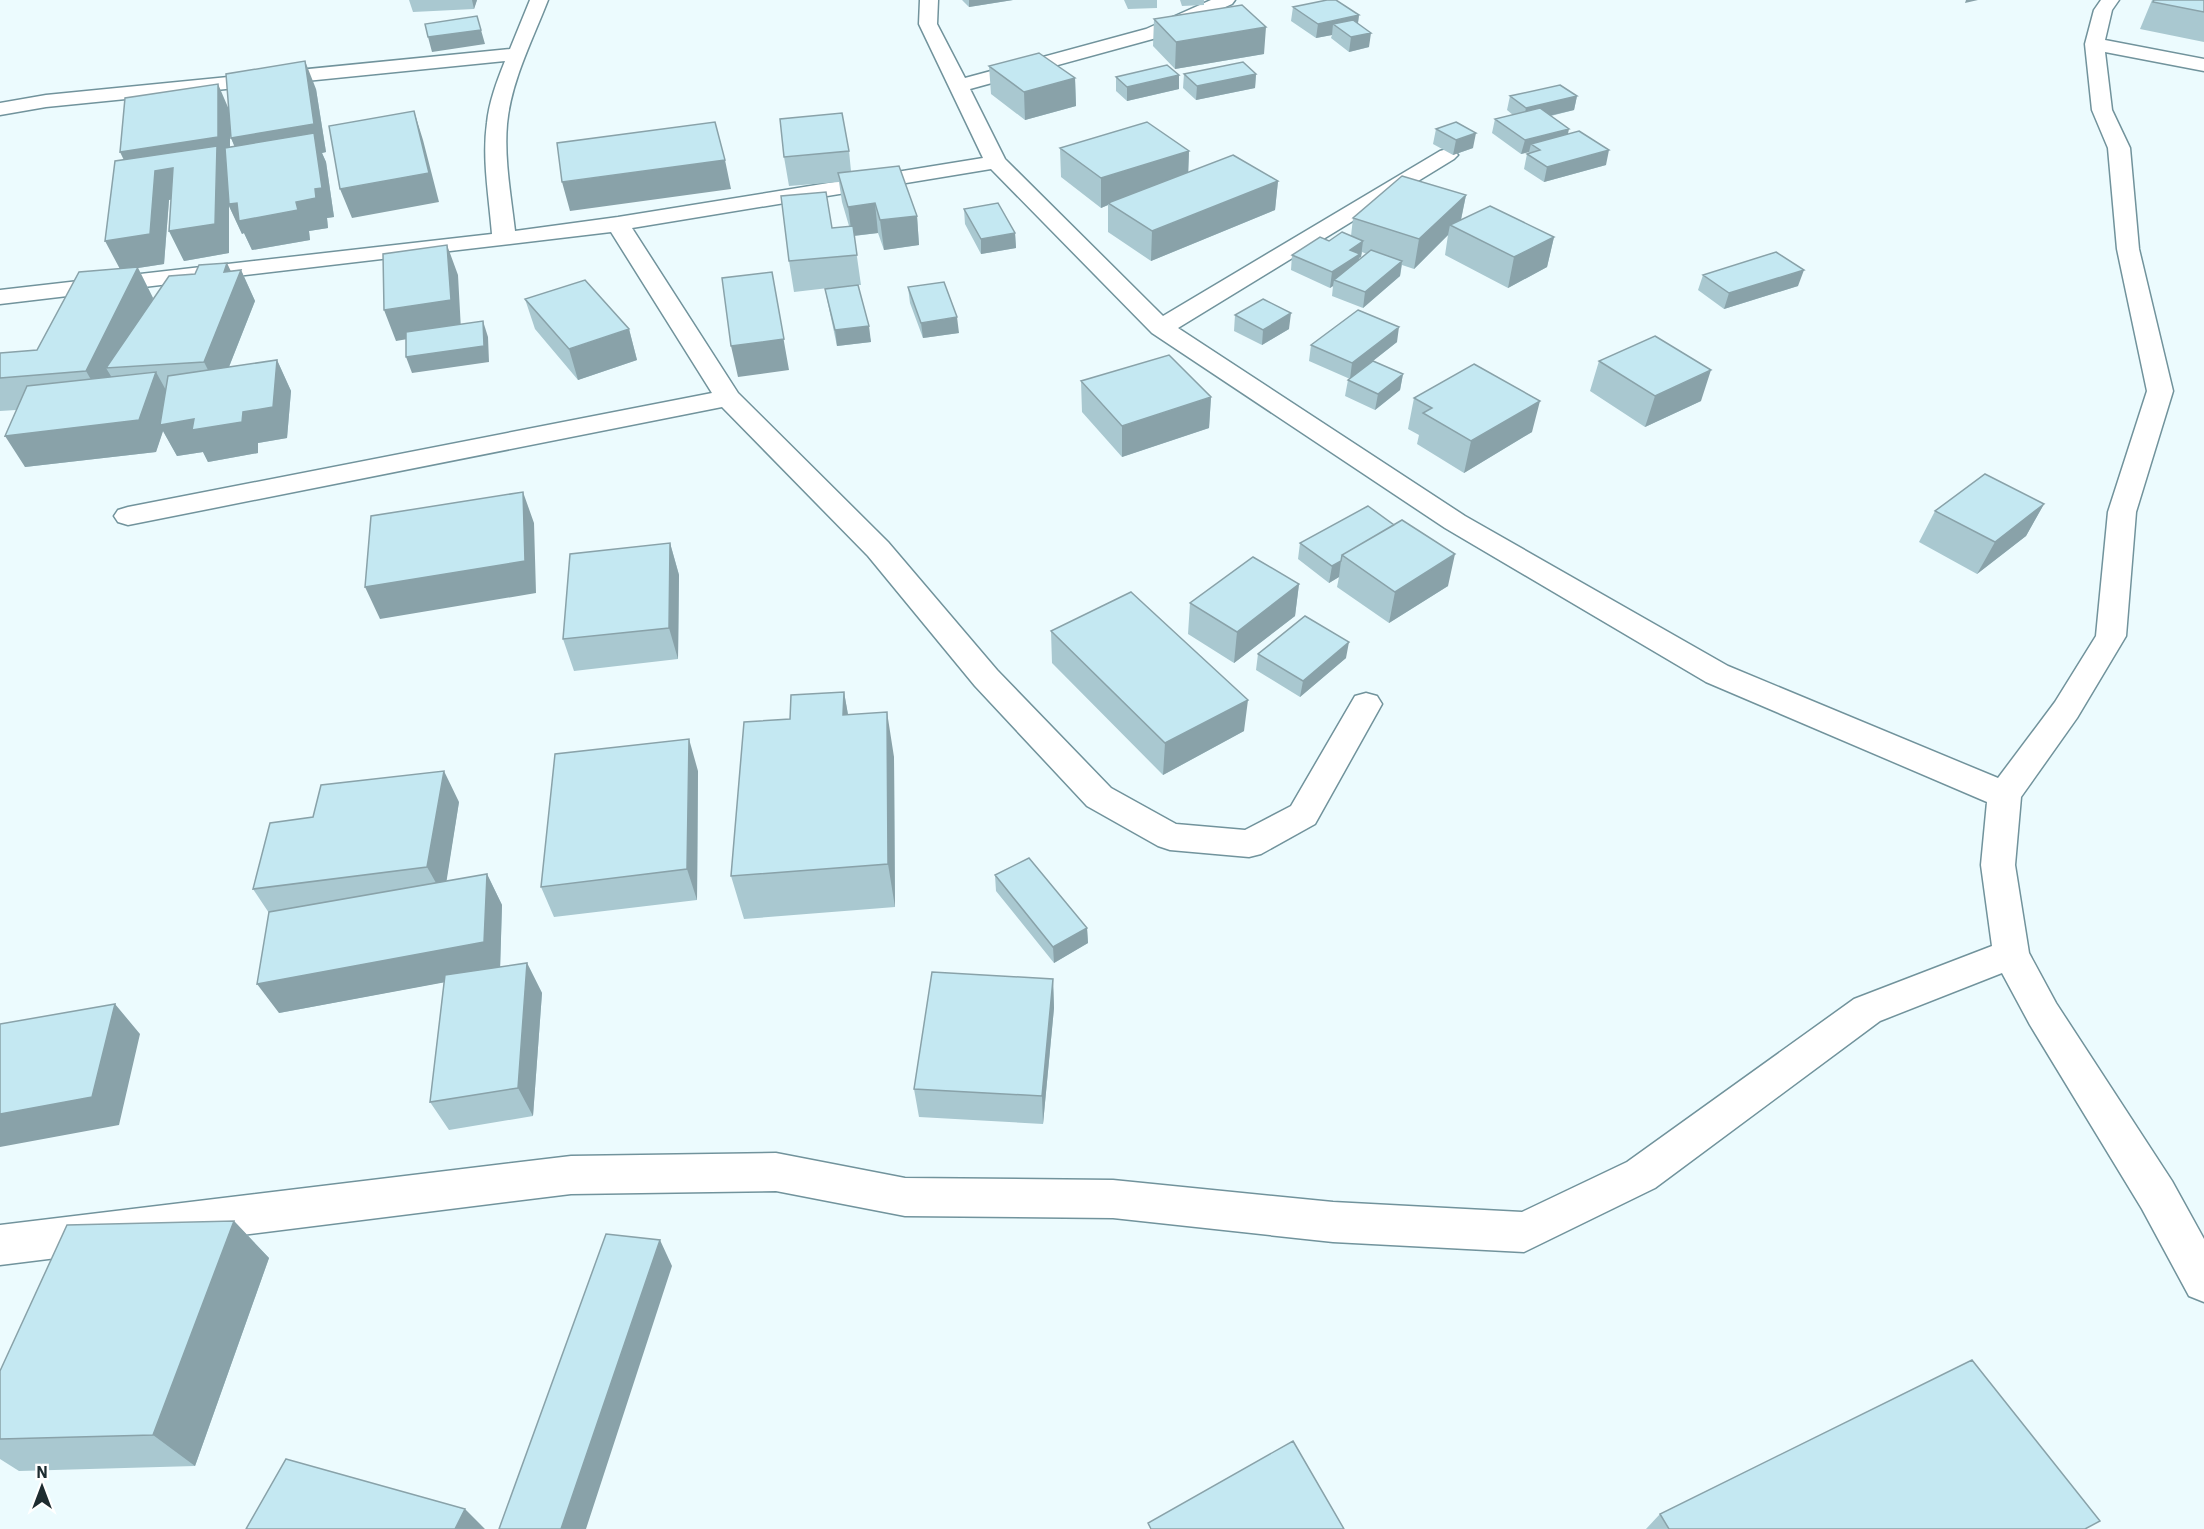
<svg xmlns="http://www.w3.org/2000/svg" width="2204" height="1529" viewBox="0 0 2204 1529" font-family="'IBM Plex Sans',sans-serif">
  <rect width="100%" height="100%" fill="#ecfbfe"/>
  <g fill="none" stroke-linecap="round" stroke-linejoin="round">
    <defs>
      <path id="street" d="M530,0H548C533,39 511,81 507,124C504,159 511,196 515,231L618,217L983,158L919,24L920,0H938L937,24L965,78L1146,29L1211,0H1235L1232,4L1160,37L970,89L1005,159L1163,316L1440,151L1447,149L1454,151L1458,155L1454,159L1178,328L1465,516L1728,666L1998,778L2055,702L2096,636L2108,512L2147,391L2117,249L2108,148L2092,110L2085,44L2094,10L2101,0H2119L2112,10L2105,40L2204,59V71L2105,52L2112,110L2130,148L2139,249L2173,391L2136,512L2126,636L2077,718L2021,797L2015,865L2029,953L2056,1003L2172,1181L2204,1239V1302L2189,1296L2142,1209L2030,1025L2002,973L1880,1021L1655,1188L1524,1252L1333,1242L1113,1218L905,1216L776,1191L571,1194L0,1265V1225L571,1156L776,1153L905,1178L1113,1180L1333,1202L1522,1212L1627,1162L1854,999L1992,946L1981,865L1987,802L1706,682L1445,528L1152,333L991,169L632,228L738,393L888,542L997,670L1111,788L1176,824L1245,830L1291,806L1355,696L1366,693L1377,696L1382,704L1315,824L1261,854L1249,857L1170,850L1158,846L1087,806L975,686L868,556L722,407L128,525L118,522L114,516L118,510L128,507L712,393L611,232L0,304V290L492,234C489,197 482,159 487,123C489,102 497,81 505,61L46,107L0,115V103L46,95L510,49Z"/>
    </defs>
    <use href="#street" stroke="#71939c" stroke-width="3"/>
    <use href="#street" fill="#fff" fill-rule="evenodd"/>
  </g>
  <path fill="#a9c8d0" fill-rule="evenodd" d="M409,0H477L474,9L413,12Z
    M962,0H1013L969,7Z
    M1124,0H1157V8L1128,9Z
    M1180,0H1204V5L1182,6Z
    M2152,0H2204V42L2140,29Z
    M1293,7L1359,15L1358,24L1369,47L1349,52L1331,38L1332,35L1316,38L1291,21Z
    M1154,19L1264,54L1175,69L1153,46Z
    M989,66L1075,78L1076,106L1025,120L991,94Z
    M1184,74H1256L1255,88L1196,100L1183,88Z
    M1116,77L1179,89L1127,101L1116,91Z
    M316,89L326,152L322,153L326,162L334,217L327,218L328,228L309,231L310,240L252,250L244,233L242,234L229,206V253L184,261L169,231L171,199L169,200L164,264L138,268L153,298L150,304L231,271L241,270L255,301L229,367L277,360L291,391L287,438L258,443V453L208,462L203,452L177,456L163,431L156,452L25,467L16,410L0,411V353L37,350L120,269L124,160L228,108ZM230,133L231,138L235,147L230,148Z
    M1510,96H1577L1574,110L1551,116L1568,134L1606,165L1544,182L1524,169L1527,154L1529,152L1521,154L1492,133L1495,119L1513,115L1507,110Z
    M1436,129L1473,148L1453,155L1433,144Z
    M1060,148L1189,151L1188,172L1278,181L1275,210L1151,261L1108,232V205L1101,208L1061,177Z
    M849,151L851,171L917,216L919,245L884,250L878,233L854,236L861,285H858L871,342L837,346L828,304L825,289L837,287L794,292L789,261L849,226L842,202L839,182L789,186L784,157Z
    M1466,195L1461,220L1554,237L1547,267L1508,288L1445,255L1448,235L1414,269L1402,265L1400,276L1363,308L1332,296L1333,286L1330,288L1291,270L1292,255L1351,236L1353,218ZM1362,252L1367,254L1359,260V258L1361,257Z
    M964,209L1015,233L1016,248L981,254L965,224Z
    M1703,275L1798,286L1724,309L1698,290Z
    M908,287L959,333L923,338L910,303Z
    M525,299L629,329L637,360L578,380L535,329Z
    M1235,315L1289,329L1262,345L1234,331Z
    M1397,342L1350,379L1309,361L1311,345Z
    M1599,361L1701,401L1645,427L1590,391Z
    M1403,374L1400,390L1375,410L1345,396L1348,380Z
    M1081,381L1211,397L1209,428L1122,457L1082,412Z
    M1414,398L1532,432L1464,473L1417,444L1419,435L1408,429Z
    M2044,504L2026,536L1977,574L1919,542L1935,511Z
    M670,543L679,575L678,659L574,671L563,639Z
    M1300,543L1448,586L1389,623L1337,587L1339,577L1329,583L1298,559Z
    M1299,584L1295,616L1234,663L1188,634L1190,603Z
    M1051,631L1244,731L1163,775L1052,663Z
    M1258,654L1346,658L1300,697L1256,670Z
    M844,692L848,715L894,757L895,907L744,919L731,876L790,719Z
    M698,771L697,900L554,917L541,887Z
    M459,802L446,881L487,874L502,905L500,967L527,963L542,993L533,1116L449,1130L430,1102L444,982L279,1013L269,913L253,889Z
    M995,875L1087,928L1088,943L1054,963L996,891Z
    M1053,979L1054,1008L1043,1124L919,1117L914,1089Z
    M234,1221L269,1258L195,1466L19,1471L0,1459V1371Z
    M1660,1514L2087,1529H1646Z"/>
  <path fill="#89a2a9" d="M472,0H477L474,9Z
    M969,0H1013L969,7Z
    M1966,0H1978L1965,3Z
    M1359,15L1357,29L1333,24L1332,35L1316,38L1318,24Z
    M477,16L485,44L432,52L428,37Z
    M1266,27L1264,54L1175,69L1176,42Z
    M1371,33L1369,47L1349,52L1351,37Z
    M305,61L316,89L326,152L322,153L326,162L334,217L327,218L328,228L309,231L310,240L252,250L244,233L242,234L229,206V253L184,261L169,231L187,197L169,200L164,264L138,268L153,298L121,367L106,368L114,381L104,402L86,371L121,271L105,241L134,181L120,152L218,84L230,112V166L243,167L231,138Z
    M1256,74L1255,88L1196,100L1197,86Z
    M1179,75V89L1127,101V87Z
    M1075,78L1076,106L1025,120L1024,92Z
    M1577,96L1574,110L1523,122L1526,108Z
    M414,111L423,140L439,202L352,218L340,189Z
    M1569,129L1566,143L1531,144L1529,152L1521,154L1525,140Z
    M1476,133L1473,148L1453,155L1456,140Z
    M1609,150L1606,165L1544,182L1547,167Z
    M1189,151L1188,180L1108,203V205L1101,208V178Z
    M725,160L731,189L570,211L562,182Z
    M1278,181L1275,210L1151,261L1152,231Z
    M1466,195L1460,224L1450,225L1448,235L1414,269L1419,239Z
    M875,203L878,233L852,236L848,207Z
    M917,216L919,245L884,250L880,220Z
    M1015,233L1016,248L981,254V239Z
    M1554,237L1547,267L1508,288L1514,257Z
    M1363,241L1361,257L1359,258L1358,269L1334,280L1333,286L1330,288L1332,272L1350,250Z
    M447,245L458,275L461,330L396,341L384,310Z
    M1402,261L1400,276L1363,308L1365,292Z
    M227,263L236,282L241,270L255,301L219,392L204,362L224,272Z
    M1804,270L1798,286L1724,309L1729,293Z
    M777,302L789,370L738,377L731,346Z
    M1291,313L1289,329L1262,345L1263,330Z
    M957,317L959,333L923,338L921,323Z
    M483,321L488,337L489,362L412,373L406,357Z
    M869,326L871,342L837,346L835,330Z
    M1399,327L1397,342L1350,379L1352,363Z
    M629,329L637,360L578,380L569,349Z
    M277,360L291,391L287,438L258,443V453L208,462L203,452L177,456L163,431L156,452L25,467L5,436L156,372L173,403L243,412Z
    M1711,370L1701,401L1645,427L1655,396Z
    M1403,374L1400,390L1375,410L1378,394Z
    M1211,397L1209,428L1122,457V426Z
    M1540,401L1532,432L1464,473L1471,441Z
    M523,492L534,523L536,593L380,619L365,587Z
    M2044,504L2026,536L1977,574L1995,542Z
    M670,543L679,575L678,659L669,628Z
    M1455,554L1448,586L1389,623L1395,592Z
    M1341,561L1339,577L1329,583L1332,566Z
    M1299,584L1295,616L1234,663L1237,632Z
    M1349,642L1346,658L1300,697L1303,681Z
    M844,692L852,737L843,715Z
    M1248,700L1244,731L1163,775L1165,743Z
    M887,712L894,757L895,907L888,864Z
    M689,739L698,771L697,900L687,869Z
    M444,771L459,802L444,897L427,867Z
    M487,874L502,905L500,972L279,1013L257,984Z
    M1087,928L1088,943L1054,963L1053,947Z
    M527,963L542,993L533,1116L518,1088Z
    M1053,979L1054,1008L1043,1124L1042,1096Z
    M115,1004L140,1034L119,1125L0,1147V1114Z
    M234,1221L269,1258L195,1466L153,1435Z
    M660,1240L672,1266L586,1529H561Z
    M465,1509L485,1529H455Z"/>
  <path fill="#c4e8f2" stroke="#89a2a9" stroke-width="1.5" d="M1327,0H1336L1359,15L1318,24L1293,7Z
    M2154,0H2204V12L2153,2Z
    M1242,5L1266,27L1176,42L1154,19Z
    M477,16L481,30L428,37L425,24Z
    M1353,20L1371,33L1351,37L1333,24Z
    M1039,53L1075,78L1024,92L989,66Z
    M305,61L314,124L231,138L226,74Z
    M1243,62L1256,74L1197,86L1184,74Z
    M1167,65L1179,75L1127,87L1116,77Z
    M218,84V137L120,152L125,98Z
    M1560,85L1577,96L1526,108L1510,96Z
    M1540,108L1569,129L1525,140L1495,119Z
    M414,111L429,173L340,189L329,126Z
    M842,113L849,151L784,157L780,119Z
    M715,122L725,160L562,182L557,143Z
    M1147,122L1189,151L1101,178L1060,148Z
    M1456,122L1476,133L1456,140L1436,129Z
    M1579,131L1609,150L1547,167L1527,154L1540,150L1531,144Z
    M314,133L322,188L315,189L316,198L296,202L298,210L239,221L237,203L229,204L225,148Z
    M217,146L215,224L169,231L173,168L155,171L150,234L105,241L115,161Z
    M1233,155L1278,181L1152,231L1108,203Z
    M899,166L917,216L880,220L875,203L848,207L838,173Z
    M1402,176L1466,195L1419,239L1353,218Z
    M826,192L832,228L853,226L857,255L789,261L781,196Z
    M998,203L1015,233L981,239L964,209Z
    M1490,206L1554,237L1514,257L1450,225Z
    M1342,232L1363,241L1350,250L1360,254L1332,272L1292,255L1320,237L1329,241Z
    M447,245L451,300L384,310L383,254Z
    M1371,250L1402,261L1365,292L1334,280Z
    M1776,252L1804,270L1729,293L1703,275Z
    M227,263L224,272L241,270L204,362L106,368L169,276L195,274L199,265Z
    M138,267L86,371L0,378V353L37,350L79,272Z
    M772,272L784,339L731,346L722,278Z
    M585,280L629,329L569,349L525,299Z
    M944,282L957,317L921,323L908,287Z
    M858,285L869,326L835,330L825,289Z
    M1263,299L1291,313L1263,330L1235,315Z
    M1358,310L1399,327L1352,363L1311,345Z
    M483,321L484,346L406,357V332Z
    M1655,336L1711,370L1655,396L1599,361Z
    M1169,355L1211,397L1122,426L1081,381Z
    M277,360L273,407L243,412L242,422L192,430L194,419L160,425L168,376Z
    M1373,361L1403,374L1378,394L1348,380Z
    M1474,364L1540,401L1471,441L1423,413L1432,408L1414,398Z
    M156,372L139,420L5,436L27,386Z
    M1985,474L2044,504L1995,542L1935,511Z
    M523,492L525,561L365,587L371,516Z
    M1368,506L1394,525L1342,555L1341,561L1332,566L1300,543Z
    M1402,520L1455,554L1395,592L1342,555Z
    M670,543L669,628L563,639L570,554Z
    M1253,557L1299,584L1237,632L1190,603Z
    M1131,592L1248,700L1165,743L1051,631Z
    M1305,616L1349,642L1303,681L1258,654Z
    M844,692L843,715L887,712L888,864L731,876L744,722L790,719L791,695Z
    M689,739L687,869L541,887L555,754Z
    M444,771L427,867L253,889L270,823L313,817L321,785Z
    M1029,858L1087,928L1053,947L995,875Z
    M487,874L484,942L257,984L269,912Z
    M527,963L518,1088L430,1102L445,975Z
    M932,972L1053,979L1042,1096L914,1089Z
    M115,1004L92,1097L0,1114V1024Z
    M234,1221L153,1435L0,1439V1371L67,1225Z
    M606,1234L660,1240L561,1529H499Z
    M1972,1360L2100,1521L2085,1529H1669L1660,1514Z
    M1293,1441L1344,1529H1151L1148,1523Z
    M286,1459L465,1509L455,1529H246Z"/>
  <g transform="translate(42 1487)" stroke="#ffffff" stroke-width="4.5" paint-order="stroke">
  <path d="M0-4.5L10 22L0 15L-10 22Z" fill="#1e2c30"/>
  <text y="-9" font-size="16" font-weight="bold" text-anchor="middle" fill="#1e2c30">N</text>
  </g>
</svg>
